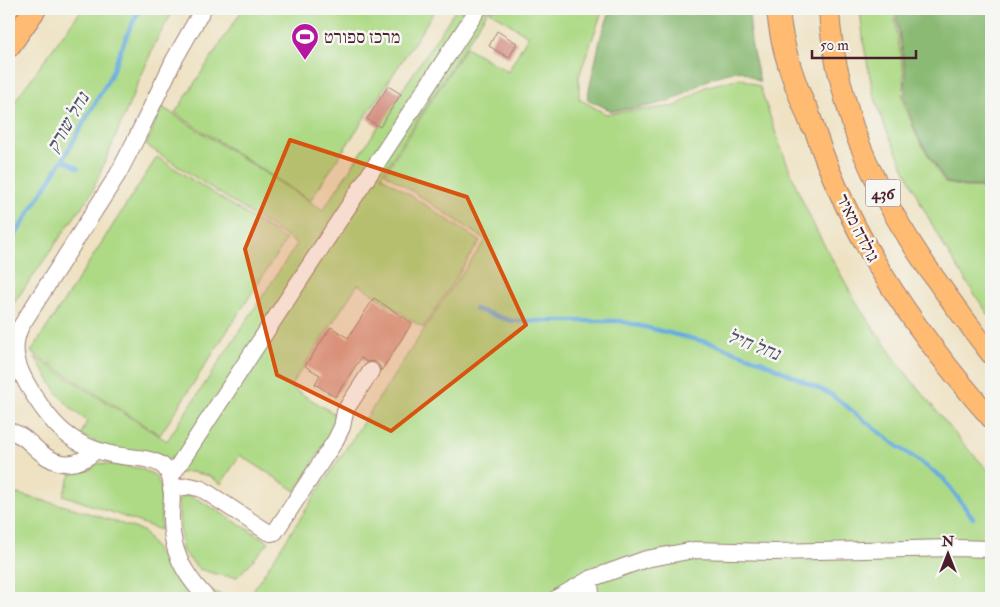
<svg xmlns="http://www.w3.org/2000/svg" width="1000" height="607" viewBox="0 0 1000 607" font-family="'IM FELL Double Pica','Frank Ruhl Libre',serif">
  <rect width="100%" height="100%" fill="#f6f6f2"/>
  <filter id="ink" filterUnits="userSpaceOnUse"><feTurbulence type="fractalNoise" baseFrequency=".02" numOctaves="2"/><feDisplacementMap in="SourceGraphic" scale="10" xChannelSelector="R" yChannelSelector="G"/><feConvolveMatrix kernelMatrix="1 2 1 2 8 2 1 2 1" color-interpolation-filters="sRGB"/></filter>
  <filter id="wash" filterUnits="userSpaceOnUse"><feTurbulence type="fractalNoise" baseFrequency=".0096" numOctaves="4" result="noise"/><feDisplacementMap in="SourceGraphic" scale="20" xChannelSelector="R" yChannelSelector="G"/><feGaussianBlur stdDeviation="1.12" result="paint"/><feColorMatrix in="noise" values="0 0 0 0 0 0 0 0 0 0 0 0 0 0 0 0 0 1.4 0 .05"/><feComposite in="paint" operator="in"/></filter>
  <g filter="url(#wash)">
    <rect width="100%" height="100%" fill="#eee2c3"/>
    <path fill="#aeda86" stroke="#7c7c58" d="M82,9H174L156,41L92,192L9,310V109Z
      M243,9H436L310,201L175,113Z
      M456,9H489L381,176L480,241L423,328L358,284L290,387L335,414L337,420L334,428L296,491L240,455L221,484L210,476L192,472L177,473L101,445L81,435L87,421L72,409L58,394L35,357L167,441L297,244L146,145L162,107L323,210Z
      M491,9H603L579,76V99L606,114L676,106L705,87L741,78L760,87L778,140L798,191L816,230L860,309L900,366L965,446L991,473V598H248L448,293L486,240L385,173L466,47L508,72L528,36L490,11Z
      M860,9H896L895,20L904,75L902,98L917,137L945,183L964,187L991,188L990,194L991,195V318L975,295L945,248L922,206L884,125L873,92L864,46Z
      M157,157L286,240L160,435L31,352Z
      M98,463L139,468L155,475L161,487V530L63,495L72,472L90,470Z
      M9,492L73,508L143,531L173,574L228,598H9Z
      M186,495L199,500L269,542L246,568L237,577L219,575L199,569L182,551L178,500Z"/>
    <path fill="#8aba73" stroke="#6a6c4f" d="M611,9H749L751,43L760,82L741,70L713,77L671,101L639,108L612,111L587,99L601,36Z
      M898,9H991V186H965L946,182L918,137L904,98L906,75L897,20Z"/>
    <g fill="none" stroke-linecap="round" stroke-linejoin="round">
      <path stroke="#68acde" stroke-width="4.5" d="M63,159L78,168
        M9,245L63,159L110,77L129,30L140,9
        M475,309L512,321H620L714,344L761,361L832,395L896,445L943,478L973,518"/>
    </g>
    <g id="blocks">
      <path fill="#d59284" d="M497,31L517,43L509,58L489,46Z
        M388,86L401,94L380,127L367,119Z
        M374,298L412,323L381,371L380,366L376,362L371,361L367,362L361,358L335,397L315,384L320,375L305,366L331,327L348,338Z"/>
    </g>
  </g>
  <g filter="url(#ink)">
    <use href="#blocks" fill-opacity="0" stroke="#9c8077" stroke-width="1"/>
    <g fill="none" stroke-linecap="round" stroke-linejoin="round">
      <defs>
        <path id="minor" d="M203,9L174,60L137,137L118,174L21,326C11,346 16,365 27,384C51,425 72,449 122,456C135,458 153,458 163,466C176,477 171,502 171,517C171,526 172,535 174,543C179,565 191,582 207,598
          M9,431C23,434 30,444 40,452C59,468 79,467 96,450
          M170,478L478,9
          M171,489L190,486L202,489L266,531L271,533L275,532L335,441L342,427L345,412L348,406L371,371
          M590,579L591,596L590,598
          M557,598L590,579L646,559L694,550L773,552L955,548L991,549"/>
        <path id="major" d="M829,9C830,35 835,62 842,87C847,107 852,127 860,145C891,222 941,289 991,354
          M808,109C843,227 910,326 991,418"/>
        <path id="highway" d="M778,9C781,50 796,87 812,125
          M9,46L35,9"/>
      </defs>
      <use href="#minor" stroke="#9c8077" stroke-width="18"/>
      <use href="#major" stroke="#9c8077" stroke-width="22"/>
      <use href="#highway" stroke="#9c8077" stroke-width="24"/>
      <use href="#minor" stroke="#fff" stroke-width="16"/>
      <use href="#major" stroke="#ffbb71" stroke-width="20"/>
      <use href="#highway" stroke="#ffbb71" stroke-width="22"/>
    </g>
  </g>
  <path fill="#d8530f" fill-opacity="0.2" stroke="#d8530f" stroke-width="4" stroke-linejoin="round" d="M290,140L467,197L526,325L391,431L277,375L245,249Z"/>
  <defs>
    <symbol id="stadium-pin" viewBox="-11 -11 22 30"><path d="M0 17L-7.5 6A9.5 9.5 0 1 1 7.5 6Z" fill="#b5179e" stroke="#f6f6f2"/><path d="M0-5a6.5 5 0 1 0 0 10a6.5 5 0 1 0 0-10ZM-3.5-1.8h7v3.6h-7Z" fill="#fff"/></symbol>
  </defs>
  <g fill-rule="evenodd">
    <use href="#stadium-pin" x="289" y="21" width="32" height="43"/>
  </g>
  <g text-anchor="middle" stroke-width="5" stroke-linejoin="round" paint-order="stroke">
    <rect fill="#f6f6f2" stroke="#7e6067" stroke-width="1" x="865.5" y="179.5" width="35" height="27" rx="4"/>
    <g font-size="16" font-weight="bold" fill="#4a1f2b">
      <text x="883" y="199">436</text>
    </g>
    <g font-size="18" fill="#4a1f2b" stroke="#f6f6f2" text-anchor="start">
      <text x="324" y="43">מרכז ספורט</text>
    </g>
    <g font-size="18" fill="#4a1f2b" stroke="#f6f6f2">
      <text transform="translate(858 228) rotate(63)" y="6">גולדה מאיר</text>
    </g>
    <g font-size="19" font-style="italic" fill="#54506a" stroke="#f6f6f2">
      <text transform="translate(67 122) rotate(-60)" y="7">נחל שורק</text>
      <text transform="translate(754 344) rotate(21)" y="7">נחל חיל</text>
    </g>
  </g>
  <rect width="1000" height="607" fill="none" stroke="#f6f6f2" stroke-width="30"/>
  <g transform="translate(948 554)" stroke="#f6f6f2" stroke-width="4" paint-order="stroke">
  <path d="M0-4L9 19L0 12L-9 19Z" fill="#4a1f2b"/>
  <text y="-8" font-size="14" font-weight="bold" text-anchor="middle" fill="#4a1f2b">N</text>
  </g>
  <path d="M812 50v8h104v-8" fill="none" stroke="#4a1f2b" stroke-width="2.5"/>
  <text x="820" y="50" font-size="15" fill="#4a1f2b" stroke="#f6f6f2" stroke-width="4" paint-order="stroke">50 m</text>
</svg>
